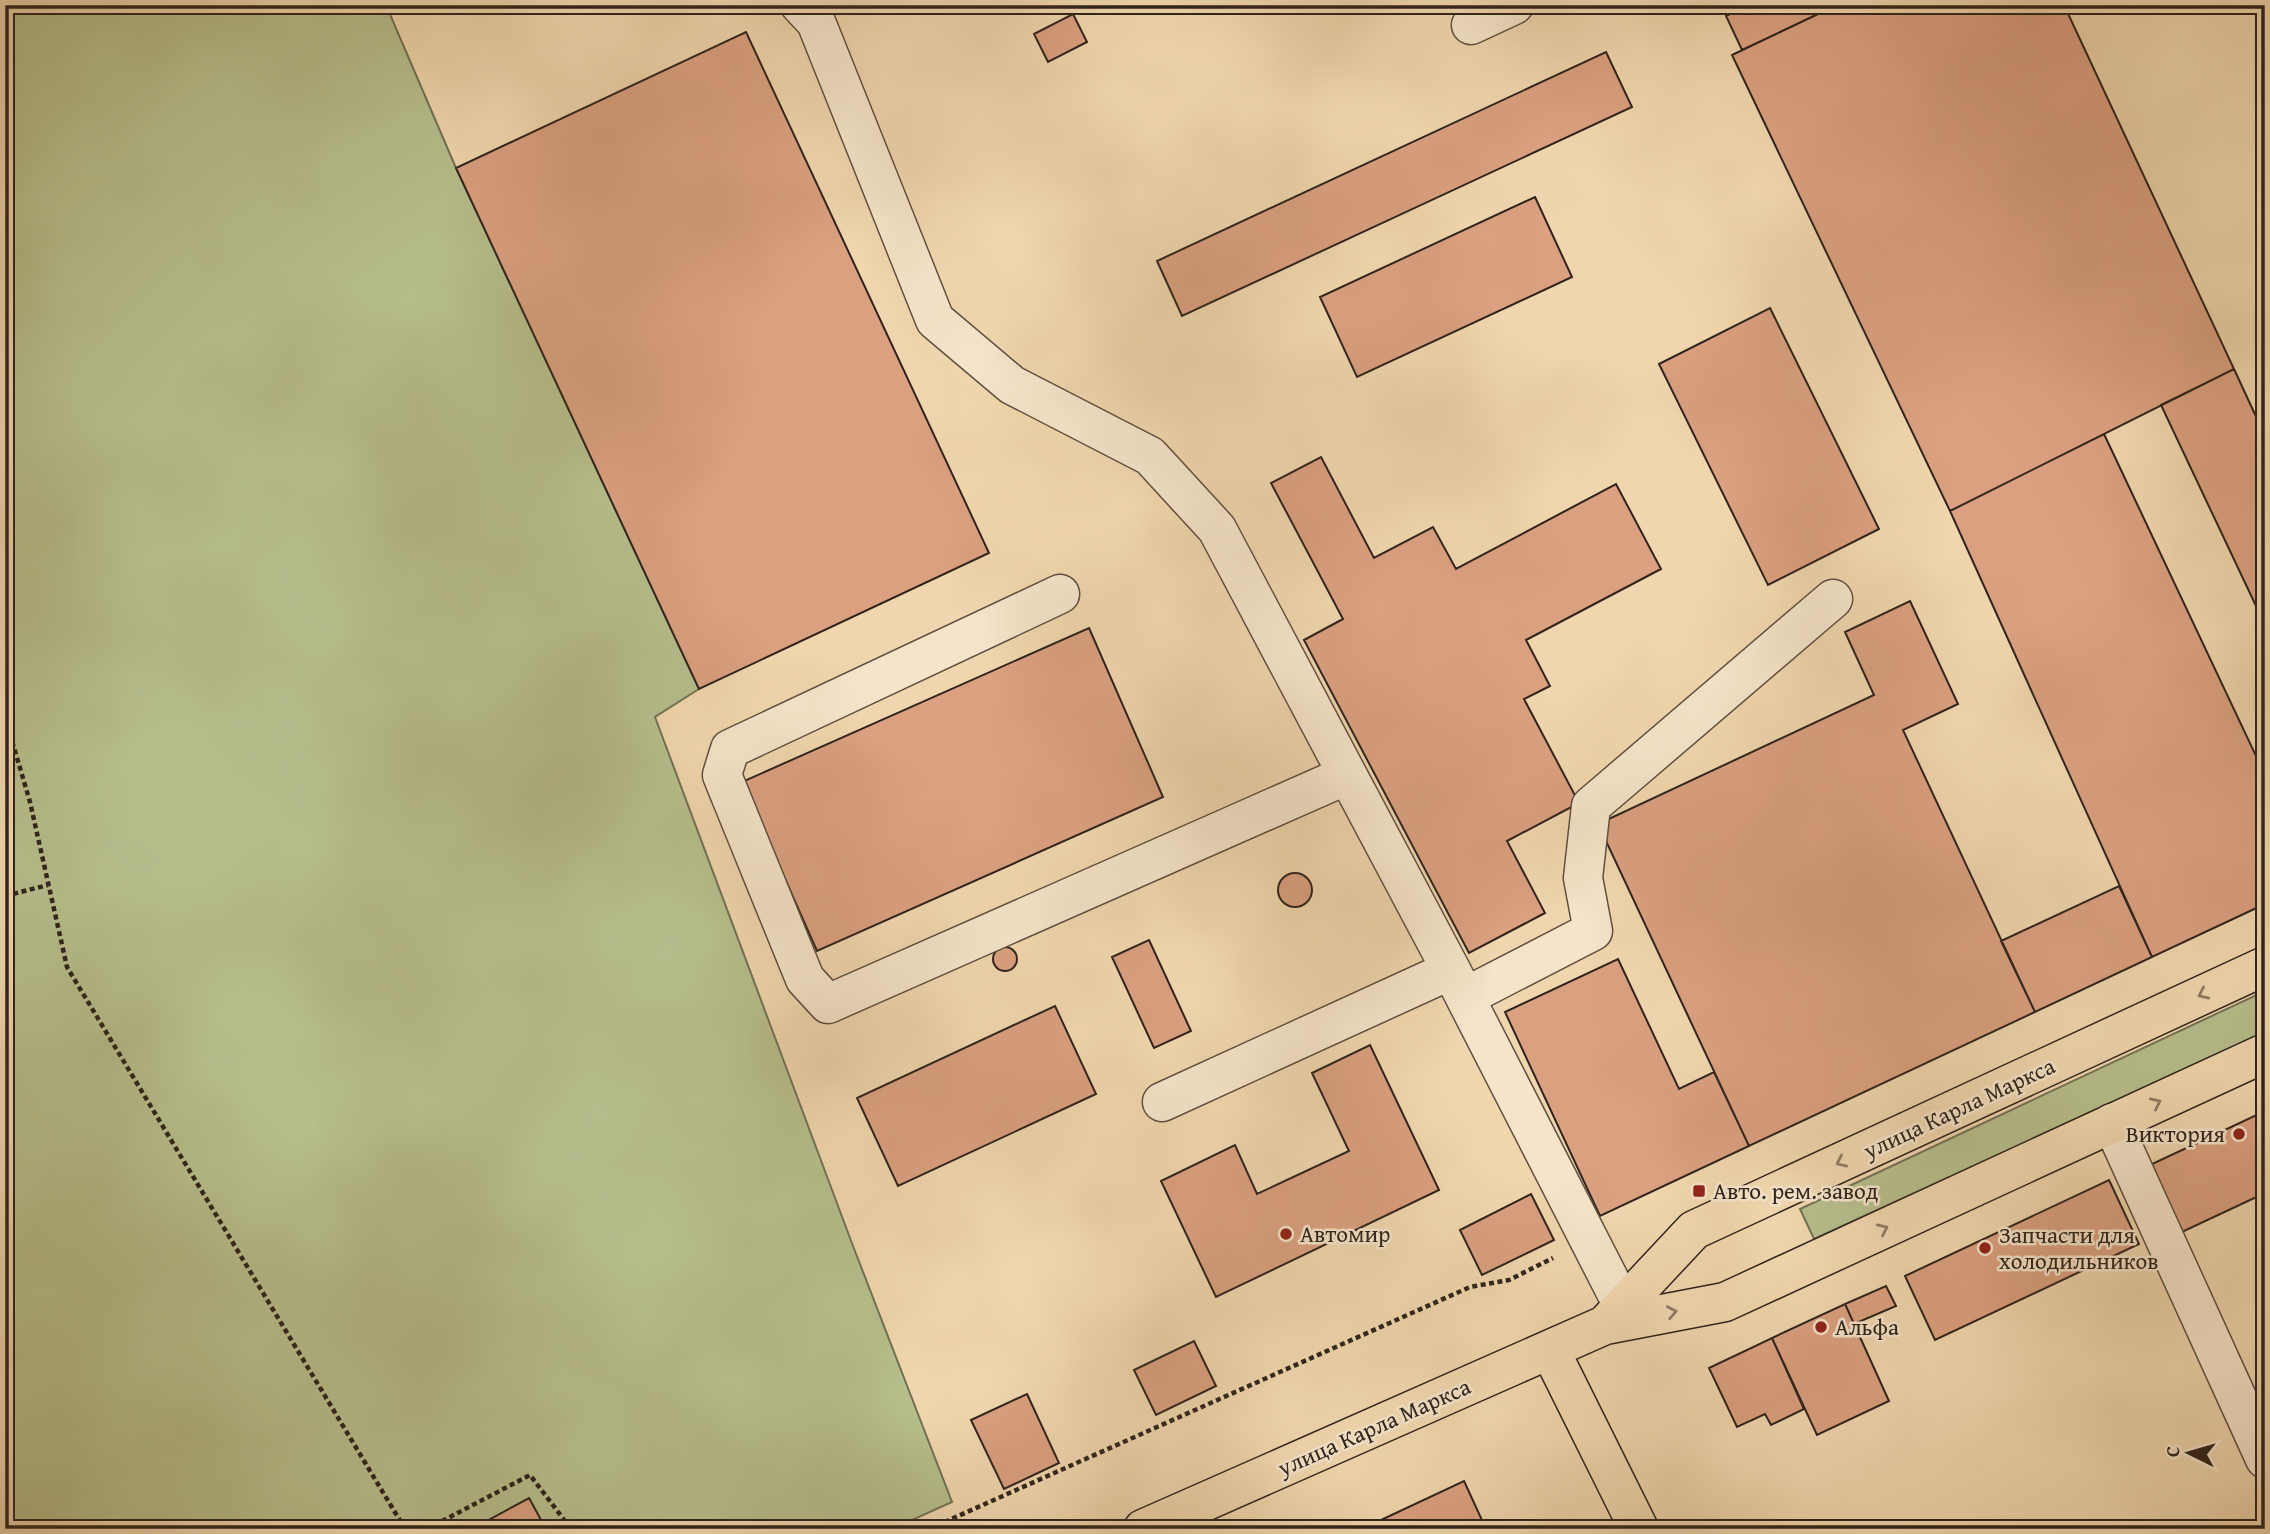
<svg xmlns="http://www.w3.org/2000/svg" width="2270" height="1534" viewBox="0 0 2270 1534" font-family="'Gentium Book Plus',serif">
  <rect width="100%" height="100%" fill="#f0d6ae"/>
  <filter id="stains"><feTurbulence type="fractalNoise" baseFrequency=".00286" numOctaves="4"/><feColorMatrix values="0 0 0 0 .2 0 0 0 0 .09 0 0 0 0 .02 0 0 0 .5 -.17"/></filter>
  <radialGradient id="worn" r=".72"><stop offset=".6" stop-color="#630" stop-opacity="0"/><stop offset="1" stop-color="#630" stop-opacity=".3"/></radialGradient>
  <path fill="#b6be8c" stroke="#727154" stroke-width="2" d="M5,5H386L456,168L699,689L655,717L853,1246L952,1502L892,1529H5Z
    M2265,991V1032L1814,1239L1800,1209Z"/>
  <path fill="#daa080" stroke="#2f241b" stroke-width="2" d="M1748,5H1837L1742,50L1726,16Z
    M1837,5H2064L2234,369L1950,511L1732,55Z
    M1073,14L1087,42L1048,62L1034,34Z
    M746,32L989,553L699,689L456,168Z
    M1606,52L1632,107L1182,316L1157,261Z
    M1535,197L1572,277L1357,377L1320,297Z
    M1770,308L1879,529L1768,585L1659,364Z
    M2234,369L2265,436V625L2161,405Z
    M2104,434L2265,775V904L2152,957L1950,511Z
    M1321,457L1374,558L1433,527L1456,569L1616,484L1661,569L1526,640L1550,686L1524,699L1579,803L1507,841L1545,913L1469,953L1304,640L1343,619L1271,483Z
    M1910,601L1958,704L1903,730L2035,1012L1749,1146L1598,824L1874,695L1845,632Z
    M1089,628L1163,797L817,951L742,782Z
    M1278 890a17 17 0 1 1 34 0a17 17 0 1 1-34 0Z
    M2119,886L2152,957L2035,1012L2001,941Z
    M1149,940L1191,1031L1154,1048L1112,957Z
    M993 959a12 12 0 1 1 24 0a12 12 0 1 1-24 0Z
    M1618,959L1679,1089L1714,1072L1749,1146L1600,1216L1505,1012Z
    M1055,1006L1096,1094L898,1186L857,1098Z
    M1370,1045L1439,1190L1216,1297L1161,1181L1235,1145L1257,1194L1349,1151L1312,1073Z
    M2265,1111V1193L2182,1232L2150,1165Z
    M2109,1180L2139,1244L1935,1340L1905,1276Z
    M1531,1194L1554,1240L1482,1275L1460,1230Z
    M1886,1286L1896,1306L1854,1324L1845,1304Z
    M1845,1304L1889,1401L1817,1435L1772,1338Z
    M1772,1338L1804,1409L1771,1425L1765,1414L1737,1427L1709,1368Z
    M1194,1341L1216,1386L1156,1415L1134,1370Z
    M1027,1394L1059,1463L1004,1489L971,1420Z
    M1464,1481L1486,1529H1387L1383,1519Z
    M529,1498L546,1529H472Z"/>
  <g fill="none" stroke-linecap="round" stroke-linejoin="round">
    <defs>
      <path id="minor" d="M800,5L816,22L935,320L1012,385L1150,456L1217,529L1451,970L1623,1306
        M1471,25L1514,5
        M1060,594L730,749L722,775L805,979L828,1004L1347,775
        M1465,997L1593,931L1583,878L1591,806L1833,599
        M1162,1102L1451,970
        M2112,1123L2265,1459"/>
      <path id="major" d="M1605,1325L1694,1230L2265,966
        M1550,1350L1639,1529
        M1143,1529L1605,1325L1725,1302L2265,1053"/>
    </defs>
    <use href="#minor" stroke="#5f5040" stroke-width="41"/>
    <use href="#major" stroke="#2f241b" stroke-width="41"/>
    <path stroke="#2f241b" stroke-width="4.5" stroke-dasharray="5 3.5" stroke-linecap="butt" d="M5,717L30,802L67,967L405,1529
      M5,896L48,885
      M427,1529L530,1475L571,1529
      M929,1529L1470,1287L1509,1280L1553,1258"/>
    <use href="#minor" stroke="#f5e4ca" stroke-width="38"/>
    <use href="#major" stroke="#f0d6ae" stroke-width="38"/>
  </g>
  <defs><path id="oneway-chevron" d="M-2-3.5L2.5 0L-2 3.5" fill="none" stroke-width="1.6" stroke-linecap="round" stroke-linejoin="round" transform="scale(1.75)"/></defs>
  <g stroke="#907d64">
    <use href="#oneway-chevron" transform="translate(2203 994) rotate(155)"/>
    <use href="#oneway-chevron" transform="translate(2156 1103) rotate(-25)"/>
    <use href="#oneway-chevron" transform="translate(1841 1162) rotate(155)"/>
    <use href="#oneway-chevron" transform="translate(1883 1229) rotate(-25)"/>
    <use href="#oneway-chevron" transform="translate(1672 1312) rotate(-11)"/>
  </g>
  <g fill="#8f2418" stroke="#f5e4ca" stroke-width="2.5">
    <circle cx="2239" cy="1134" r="7"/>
    <rect x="1692" y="1184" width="14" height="14" rx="3.5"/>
    <circle cx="1286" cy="1234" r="7"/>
    <circle cx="1985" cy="1248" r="7"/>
    <circle cx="1821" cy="1327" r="7"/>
  </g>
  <g text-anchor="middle" stroke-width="5" stroke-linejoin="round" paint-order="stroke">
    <g font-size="23" fill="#2f241b" stroke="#f5e4ca">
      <text transform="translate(1959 1108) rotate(-25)" y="8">улица Карла Маркса</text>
      <text transform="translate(1374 1427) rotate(-24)" y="8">улица Карла Маркса</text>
    </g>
    <g font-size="23" fill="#2f241b" stroke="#f5e4ca" text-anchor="start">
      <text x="2225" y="1142" text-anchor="end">Виктория</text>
      <text x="1713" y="1199">Авто. рем. завод</text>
      <text x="1300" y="1242">Автомир</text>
      <text x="1999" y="1243">Запчасти для<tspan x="1999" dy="26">холодильников</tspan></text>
      <text x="1835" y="1335">Альфа</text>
    </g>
  </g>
  <rect width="2270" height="1534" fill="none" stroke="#f0d6ae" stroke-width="28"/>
  <rect x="7" y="7" width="2256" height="1520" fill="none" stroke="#2f241b" stroke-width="3.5"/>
  <rect x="14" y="14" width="2242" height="1506" fill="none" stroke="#2f241b" stroke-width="2"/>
  <g transform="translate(2189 1453) rotate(275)" stroke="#f5e4ca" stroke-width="5" paint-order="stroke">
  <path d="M0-5L12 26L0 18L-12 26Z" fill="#2f241b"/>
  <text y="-10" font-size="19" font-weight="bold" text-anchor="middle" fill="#2f241b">С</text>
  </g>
  <rect width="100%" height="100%" filter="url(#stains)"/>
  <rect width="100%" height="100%" fill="url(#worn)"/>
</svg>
